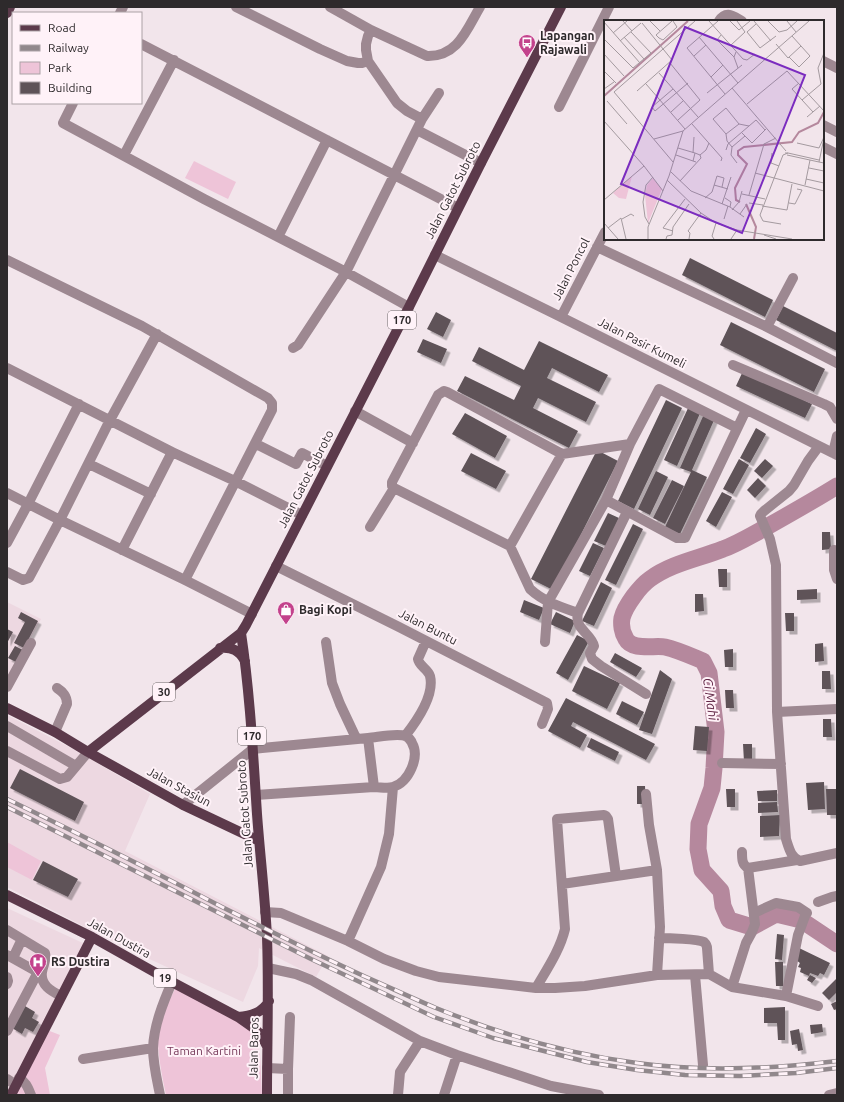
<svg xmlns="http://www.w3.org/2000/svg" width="844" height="1102" viewBox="0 0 844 1102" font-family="Ubuntu,sans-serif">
  <defs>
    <filter id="shadow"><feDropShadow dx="3.5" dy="3.5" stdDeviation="0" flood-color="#0004"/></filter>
  </defs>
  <rect width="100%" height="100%" fill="#f2e5eb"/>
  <path fill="#edd8e1" d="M7,602L41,619L7,682Z
    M7,715L73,749L150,794L125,851L328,956L316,977L259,948L258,966L243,1002L132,951L7,887Z
    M7,908L85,944L7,1095Z"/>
  <path fill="#eec4d8" d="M194,161L236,182L228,199L185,178Z
    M7,842L41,861L32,880L7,867Z
    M175,989L233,1017L254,1033L260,1054L262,1095H166C162,1075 154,1040 160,1021C164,1010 170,999 175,989Z
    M47,1030L60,1035L45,1068L50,1095H14Z"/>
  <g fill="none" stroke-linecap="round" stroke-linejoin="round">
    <path stroke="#b5889d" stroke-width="17" d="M837,486C813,501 788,515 763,529C750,536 737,544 723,549C698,559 672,563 650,579C640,586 625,606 622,618C621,624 622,633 626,639C632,651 655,645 665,647C678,650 691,656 703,661L709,673L716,732L714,768L712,788L699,824L698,849L702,870L721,891L723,906L729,920L752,927L776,914L801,920L837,944"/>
  </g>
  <path fill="#5e5358" filter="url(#shadow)" d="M690,258L773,300L765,317L682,275Z
    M783,306L837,333V351L776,320Z
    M436,312L451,320L443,337L427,329Z
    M731,322L825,369L814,392L720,345Z
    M423,339L447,349L441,363L417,352Z
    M539,341L608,375L599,392L552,368L547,378L596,402L586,422L538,398L533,408L578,431L569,448L457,391L465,376L514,400L521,386L472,361L479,347L524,370Z
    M743,371L812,404L805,418L736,386Z
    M666,400L682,408L634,509L618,501Z
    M689,406L701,411L677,466L664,460Z
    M465,413L507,436L495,458L452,434Z
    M704,414L715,418L692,470L707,477L680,534L665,527L691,472L680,468Z
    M756,428L766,434L750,463L740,458Z
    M597,450L618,461L553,590L531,579Z
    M471,453L506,471L496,489L461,471Z
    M739,459L749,465L733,494L723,489Z
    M765,459L773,466L762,478L754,471Z
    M656,471L668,477L650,515L638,509Z
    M758,478L766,486L755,498L747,490Z
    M672,480L684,486L665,524L653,518Z
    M722,492L732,497L716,527L706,521Z
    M608,513L619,518L606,546L594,541Z
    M633,524L643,529L616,585L605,580Z
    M822,532H830L831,549L822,550Z
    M593,543L604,548L590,576L579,571Z
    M718,569H727V587H719Z
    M601,582L612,588L594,626L582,621Z
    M817,589V599L797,600V590Z
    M695,594H703L704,611L695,612Z
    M524,600L544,608L539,620L520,612Z
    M21,612L38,621L24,648L14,643L25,622L18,618Z
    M556,612L575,621L570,633L550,624Z
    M785,613H794V631H786Z
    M7,629L13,632L7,643Z
    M577,635L589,641L568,680L556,673Z
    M823,643L824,661L815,662V644Z
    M15,646L23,650L16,662L8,658Z
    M733,649V667H725L724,650Z
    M615,653L642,668L636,677L610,662Z
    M584,666L620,683L607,709L572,691Z
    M660,670L672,679L652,734L639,730Z
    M822,671H830L831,689H822Z
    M725,690H733L734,708H726Z
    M566,698L655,744L646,760L573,722L571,726L587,735L580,748L548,731Z
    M622,701L644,712L637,725L616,714Z
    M823,719H831L832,737H823Z
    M695,726L709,727L707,751L693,750Z
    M591,738L619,752L615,761L587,747Z
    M743,744H752V761L744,762Z
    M20,769L84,802L75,821L10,788Z
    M824,782L825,809L808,810L806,783Z
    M637,786H645L646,804H637Z
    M726,789H735V807H727Z
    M826,789H837V815H827Z
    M777,790V801H758L757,791Z
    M777,802L778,812L758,813V803Z
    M780,815L779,836L760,837V816Z
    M43,861L78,879L68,897L33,880Z
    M777,934L784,935L782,960L775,959Z
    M799,948L830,963L824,975L820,973L818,976L810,973L809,976L800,972L801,968L798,967L800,963L796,960Z
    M775,962H783V986H776Z
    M810,975L816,978L812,983L807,980Z
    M837,978V992L829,1000L822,993Z
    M837,1001V1009L834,1010L831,1004Z
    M25,1006L35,1012L32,1018L39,1022L33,1032L25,1028L22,1034L12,1028Z
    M785,1007V1040H778L777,1023H764V1008Z
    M822,1024L823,1032L811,1034L810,1025Z
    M799,1029L803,1050L798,1051L797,1044L792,1045L790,1031Z"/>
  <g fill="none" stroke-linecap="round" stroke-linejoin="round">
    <path stroke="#9d8891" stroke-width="10" d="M236,7L320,49L347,61L358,63H362L368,61
      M330,7L371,30L427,56C458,57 467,29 480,7
      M120,13L123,7
      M719,21C726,10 733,16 742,21
      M371,30L368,36L366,44V50L368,61L397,103L407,111L422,119
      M141,44L458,208
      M823,61L837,68
      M73,103L63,123L204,199L346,272L409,307
      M559,107L609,7
      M823,125L837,132
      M417,130L481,163
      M823,147L837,154
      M124,155L174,60
      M278,237L327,140
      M597,247L767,327L837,363
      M435,255L561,317L837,455
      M7,260L142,326L268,398L272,403V410L185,580
      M561,317L605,232
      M767,327L793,278
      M293,348L298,345L346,272L422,119L439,93
      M733,365L824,404L830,407L837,419
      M7,368L172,452L235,481L302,515
      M355,411L413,443
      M256,444L296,464L302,453L327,466
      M630,444L562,454L447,392L444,391L438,395L392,482V486L394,488L510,546L530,589C544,602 561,607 578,613C574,629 591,633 594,646L590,653L592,659L601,666L646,694
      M819,446L808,461L794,485L789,491L764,511L761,514L760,516L770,539L776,565L777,712L786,839C789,848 791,858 800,861L837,853
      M833,453L837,436
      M89,464L151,494
      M7,493L60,520L185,580L252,614
      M606,500L677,538H685L746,410
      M370,527L394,488
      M7,543L28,504L79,404
      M510,546L562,454
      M122,550L172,452
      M834,550V570L837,579
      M276,566L399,627L547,703L548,709L542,724
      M7,572L23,580L29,578L60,520L110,420L157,334
      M578,613L627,512
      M326,642L332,683L340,704L356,738
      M545,642L548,602L606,500L630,444L659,389L737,428
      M7,687L31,643
      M777,712L837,709
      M7,726L76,766
      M55,732L67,704C67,696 63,692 57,688
      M405,736C416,722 435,696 430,676C428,669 419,666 418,659L426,641
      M7,751L60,779L67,777L88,752
      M722,763L781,764
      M646,794L649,825L657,870L660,927L657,975
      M256,795L374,787
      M183,805L253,749L262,748L368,738L374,787C380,787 388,789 393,787C409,782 420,757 412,743C411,740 409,738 406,736C396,733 379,737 368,738
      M748,868L797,860
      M562,884L657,870
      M818,902L832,897L837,896
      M265,912L281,913L348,941L384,959L416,971L439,977L536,988H555L585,986L657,975L709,974L732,987L786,996L818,1006
      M754,913L776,903L798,907L807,913
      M7,930L45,953C47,960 43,965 42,972C40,985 51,991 61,996
      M659,938C668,938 698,939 704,942C706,944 707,946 707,948L709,974
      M348,941L381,867L389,834L393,787
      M7,955L41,974
      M13,958L22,939
      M268,968L296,974L311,980L420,1041L457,1055L551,1086L599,1095
      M695,975L703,1065
      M7,977L8,981L7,984
      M732,987L746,943L752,932L755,924L748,868C742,865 742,859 742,852
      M536,988C547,969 560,950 565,929L557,819L604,815L606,816L608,819L616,876
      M786,996L798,935L805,916
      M7,1031L38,972
      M83,1059L153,1048
      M267,1068L288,1069V1095
      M288,1069L290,1017
      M19,1078C26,1082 28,1088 31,1095
      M7,1079L16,1085
      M160,1095C157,1080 153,1064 153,1048C154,1025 163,1003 172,982
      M398,1095L400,1072L420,1041
      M444,1095L457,1055
      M829,1095L837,1093"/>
    <path stroke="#5c3a4b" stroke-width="10" d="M7,13L10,7
      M241,633C250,693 253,753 257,814C260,855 265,896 267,937C269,990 267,1042 267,1095
      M220,648C232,647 239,650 245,661
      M7,708L55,732L88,752L183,805L259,841
      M88,752L241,633L246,625L409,307L481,163L561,7
      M7,895L92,937L172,982L238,1017L255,1029L261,1035L267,1046
      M238,1017C251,1016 262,1013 269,1001
      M11,1095L92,937"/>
    <defs>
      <path id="rail" d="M7,799C79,834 151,870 222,907C270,931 318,955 366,977C389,987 412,998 436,1008C500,1034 568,1054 637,1063C703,1072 771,1069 837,1061
        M7,807L311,959L434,1017L493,1038L587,1062L637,1070L685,1075L740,1076L796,1073L837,1068"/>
    </defs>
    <use href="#rail" stroke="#91888c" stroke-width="4.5"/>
    <use href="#rail" stroke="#fff2f8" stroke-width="3" stroke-dasharray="9" stroke-linecap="butt"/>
  </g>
  <defs>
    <symbol id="bus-pin" viewBox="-11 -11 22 30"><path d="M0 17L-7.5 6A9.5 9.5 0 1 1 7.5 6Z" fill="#c3428c" stroke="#fff2f8"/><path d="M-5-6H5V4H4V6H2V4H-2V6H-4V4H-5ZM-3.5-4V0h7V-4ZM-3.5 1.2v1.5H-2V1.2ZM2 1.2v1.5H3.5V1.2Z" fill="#fff"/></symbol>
    <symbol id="shop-pin" viewBox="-11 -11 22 30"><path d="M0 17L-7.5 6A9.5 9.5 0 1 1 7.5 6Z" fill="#c3428c" stroke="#fff2f8"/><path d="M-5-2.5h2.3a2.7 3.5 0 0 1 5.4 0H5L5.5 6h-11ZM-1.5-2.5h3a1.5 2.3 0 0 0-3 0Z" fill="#fff"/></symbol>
    <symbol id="hospital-pin" viewBox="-11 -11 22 30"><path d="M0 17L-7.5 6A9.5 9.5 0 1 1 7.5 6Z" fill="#c3428c" stroke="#fff2f8"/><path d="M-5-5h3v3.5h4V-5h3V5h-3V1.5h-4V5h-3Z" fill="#fff"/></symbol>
  </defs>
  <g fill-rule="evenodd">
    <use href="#bus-pin" x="517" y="33" width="20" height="27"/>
    <use href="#shop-pin" x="276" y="600" width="20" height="27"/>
    <use href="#hospital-pin" x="28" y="952" width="20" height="27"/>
  </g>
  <g text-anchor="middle" stroke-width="4" stroke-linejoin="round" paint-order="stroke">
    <g fill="#fff2f8" stroke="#6d6669" stroke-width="1">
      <rect x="388" y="311" width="28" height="18" rx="3"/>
      <rect x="153" y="683" width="22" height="18" rx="3"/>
      <rect x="238" y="727" width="28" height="18" rx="3"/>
      <rect x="154" y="969" width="22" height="18" rx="3"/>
    </g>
    <g font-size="11" font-weight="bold" fill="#2e2a2c">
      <text x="402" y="324">170</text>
      <text x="164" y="696">30</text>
      <text x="252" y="740">170</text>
      <text x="165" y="982">19</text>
    </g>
    <g font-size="12" font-weight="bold" fill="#2e2a2c" stroke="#fff2f8" text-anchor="start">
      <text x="540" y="40">Lapangan<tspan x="540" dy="14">Rajawali</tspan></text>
      <text x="299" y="614">Bagi Kopi</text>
      <text x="51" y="966">RS Dustira</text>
    </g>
    <g font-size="12" fill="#2e2a2c" stroke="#fff2f8">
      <text transform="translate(453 190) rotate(-63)" y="4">Jalan Gatot Subroto</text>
      <text transform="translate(571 269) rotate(-63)" y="4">Jalan Poncol</text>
      <text transform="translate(642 343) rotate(27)" y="4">Jalan Pasir Kumeli</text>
      <text transform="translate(306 479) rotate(-63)" y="4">Jalan Gatot Subroto</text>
      <text transform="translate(428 627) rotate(27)" y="4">Jalan Buntu</text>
      <text transform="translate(179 787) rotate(28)" y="4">Jalan Stasiun</text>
      <text transform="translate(245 814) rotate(-94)" y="4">Jalan Gatot Subroto</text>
      <text transform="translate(119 938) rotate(29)" y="4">Jalan Dustira</text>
      <text transform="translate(254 1048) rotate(-89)" y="4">Jalan Baros</text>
    </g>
    <g font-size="12" fill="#793d5d" stroke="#fff2f8">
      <text x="204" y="1055">Taman Kartini</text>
    </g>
    <g font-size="13" font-style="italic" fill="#622847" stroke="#fff2f8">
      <text transform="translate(711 699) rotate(82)" y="5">Ci Mahi</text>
    </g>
  </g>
  <g transform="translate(604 20)">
    <rect width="220" height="220" fill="#f2e5eb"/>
    <path d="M28,156L22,179L15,178L9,173ZM49,158L58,169L44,203L41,175L43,165Z" fill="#eec4d8"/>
    <path fill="none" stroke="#b5889d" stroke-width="2" d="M0,76L84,1M136,182L132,180L131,168L143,144L134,135V131L140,127L188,122L195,112L214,103L220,92M142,184L152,207L150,219"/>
    <path fill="none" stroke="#a49a9f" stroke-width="1" d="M19,1L28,11M46,1L56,11M68,1L52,15L55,18L59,20L73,7L69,1M105,1L139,39L143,40L151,34M114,1L83,28L121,74M126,1L135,10L146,1M150,1L167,21M164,1L175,12L183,10L193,1M183,1L192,12M0,2L36,43M152,4L143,12L156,28L172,16M9,13L23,1M117,15L113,20L130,37M20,17L40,39M95,17L134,63M0,19L29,48L47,33L27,12M16,21L37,3M172,24L184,38L197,26M127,25L141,12L133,1M132,32L130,37L134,48M0,34L20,56M90,36L102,25M185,37L195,47L206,36L188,16M66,43L96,80L74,100M0,51L12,63M55,53L94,97M107,57L119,45M195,63L188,69L209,92M42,64L81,109M128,68L182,131M0,69L10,62M69,69L48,87L51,91L84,63M33,71L68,40L38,3M103,73L138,45M198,80L217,64L214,48L220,33M3,81L23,104M143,84L183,51L220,91M67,92L79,81M203,97L216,86M0,101L40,146L59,171M88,104L118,138L117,141M138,113L148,123L162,109M122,114L135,104M220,118L215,142L220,143M50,119L79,111M193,123L215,128L220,117M128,127L141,116M74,128L91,133L89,141L92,142M122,130L124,124L152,100L161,110M89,133L90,117M168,133L167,143L175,146M184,133L215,140M72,135L89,141M96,135L102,130L105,123M183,135L215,142M69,142L10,72L91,1M133,143L127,135L128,127L123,121L122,114L109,99L122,88L135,104L145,106M205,148L220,151M67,152L87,171L126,187L140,197M151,153L220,171M202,159L220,163M63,160L97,193L112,203L133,210M76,161L97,138L96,135L91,133M110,165L124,169M201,165L206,140M138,174L161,179M145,175L160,124L172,118M101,178L108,172L113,156L120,158L118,167M121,178L127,182L126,187M0,180L40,146M145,183L159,185M185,183L191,184L198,170L193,169M118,184L127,157M158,186L183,190L188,164M128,190L135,182L138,171M136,194L143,184M18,199L27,194L30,196M120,199L124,186M0,203L14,219M45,204L41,197L39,182L42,165L49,157M177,204L159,201L156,195L179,135L184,133H181M4,208L17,198L22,219M69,211L59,208L81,179M160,215L172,219M44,219V207L65,156L79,111L205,1M62,219L63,216L68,215L69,207L85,184M85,219L86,213L84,211L97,193M110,219L108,216L112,203M127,219L133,210L188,219"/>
    <path fill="#7b2cbf" fill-opacity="0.15" stroke="#7b2cbf" stroke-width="2" d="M81,7L201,55L138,213L17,164Z"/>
    <rect width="220" height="220" fill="none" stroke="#2e2a2c" stroke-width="2"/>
  </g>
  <rect width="844" height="1102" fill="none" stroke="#2e2a2c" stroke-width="16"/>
  <rect x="12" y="12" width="130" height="92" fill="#fff2f8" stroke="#aba2a6"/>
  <rect x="20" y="25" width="20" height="6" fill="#5c3a4b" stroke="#aba2a6"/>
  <text x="48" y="32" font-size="12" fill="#2e2a2c">Road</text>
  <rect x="20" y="45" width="20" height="6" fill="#91888c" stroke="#aba2a6"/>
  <text x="48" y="52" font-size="12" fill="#2e2a2c">Railway</text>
  <rect x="20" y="62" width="20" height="12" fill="#eec4d8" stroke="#aba2a6"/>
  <text x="48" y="72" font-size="12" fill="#2e2a2c">Park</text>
  <rect x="20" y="82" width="20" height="12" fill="#5e5358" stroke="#aba2a6"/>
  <text x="48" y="92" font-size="12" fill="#2e2a2c">Building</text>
</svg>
